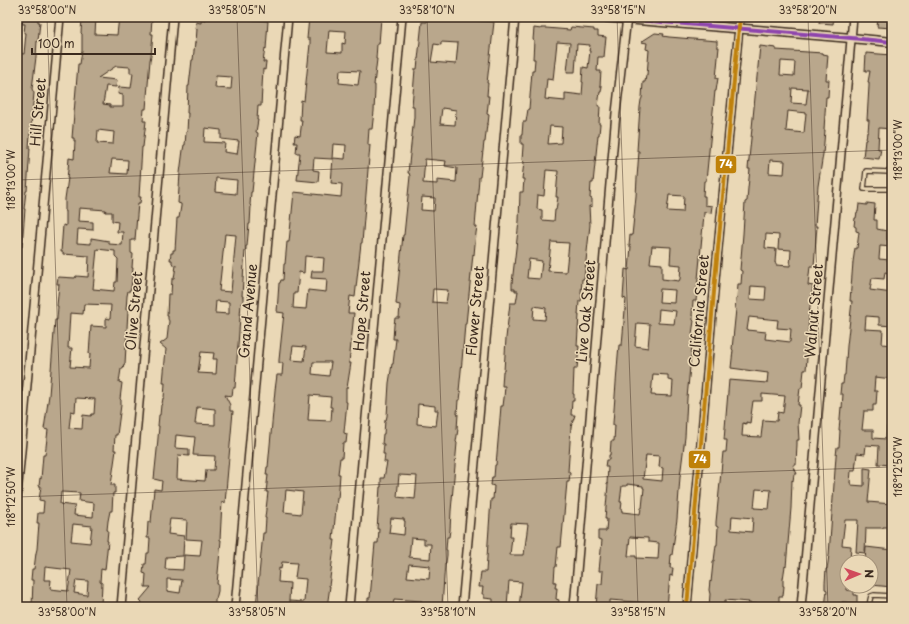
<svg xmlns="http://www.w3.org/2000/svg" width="909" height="624" viewBox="0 0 909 624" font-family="'Playpen Sans',sans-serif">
  <rect width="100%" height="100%" fill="#ead8b6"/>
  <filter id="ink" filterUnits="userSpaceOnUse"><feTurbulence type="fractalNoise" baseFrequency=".025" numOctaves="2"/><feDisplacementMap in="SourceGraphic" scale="8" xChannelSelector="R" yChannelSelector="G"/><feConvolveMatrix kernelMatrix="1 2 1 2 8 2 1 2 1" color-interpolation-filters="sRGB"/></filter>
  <g filter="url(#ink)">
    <path fill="#b9a78c" stroke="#3b2a1e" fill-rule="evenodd" d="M82,17H96L95,34L117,35L119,17H152L151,34H153L151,56L150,60L146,109H144L143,121H146L143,147H142L139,197H141L140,203H138L135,240H131V253L133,254L132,268H133L131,289H130V291H128L127,296L126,310H128L125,364H124L123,369H121L119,382L122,383L120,399L121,400V405L117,435H115L114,450H116L111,485H115V493H113L112,511H110L108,521L107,530H108L107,541H108L105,570L101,569L100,582L102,583L101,606H98V607H32L33,580H31L32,569H34L36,553L37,549L39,523H37L38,513H43L44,501L39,500L41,486H39L40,478L41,479L43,455H45L48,430L44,429L49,395L55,320H57L58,306H57L59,284H57L58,277L75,278L76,276L88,277L89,256L63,254V252H61L63,225L66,226V211H65V199L68,178H67L68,170L69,158L74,159L75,141H74V138H72L78,64H80L82,51V34L81,33ZM116,66L130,67V73H133L131,88L119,87L118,94L123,95V107H110V105L103,104L106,86L116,87L117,80L98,78ZM98,130L114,132L113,144L97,143ZM112,159L128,160L127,174L110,173ZM79,208L106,210L105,212H112V221L118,222L117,232H123L122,245L109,244V241L91,238V244L77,243L78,229L93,230V222L78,221ZM97,249L115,251V256L118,259L117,282H115L114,291L93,289ZM84,304L111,305L110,319L106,318V327L91,326L89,354H90L89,368L70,367L72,348H68L70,313L83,314ZM76,398L95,399L94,414H92L91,416L83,415L82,429L69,428L71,411L75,412ZM61,492L80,493L79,501L94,503L93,517L74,515L75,506L60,504ZM73,524L92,526L90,543L71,541ZM45,567L71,570L68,591L50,589L51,580H44ZM76,580L88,581L87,595L74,593Z
      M205,17H242V19L268,21L266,49L265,48L263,62H266L265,70L263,69L261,106H258L257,120H258L256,132L258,133L252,192H251L250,205L251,206L250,224H249L247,246H246V251H245L244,264L242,296H243V303H241L235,388H233L232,396L225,395L230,405V411H233L225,503L222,502L220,540H221L217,584H218V591L216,599H215V607L178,606V607H141L142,602L140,600L151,587H145L146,574L143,573L144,564H146L147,553H149L150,538H147L148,522H151L154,489L161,490L162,481L154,479L157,450L159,426H158L159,415H160L161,405L162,404L163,398H164L165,383H163L166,349L160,344L167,339L169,321L168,319V316H167L168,294H171L172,279H174L176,265H173V264L172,263V260H170L171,253H173V250H175L177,218H179L181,206V204L178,203L180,173L183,150L184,145H185L186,132H187L188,113H187L188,86H189L192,60H193L195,42H196L197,29H195L196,22L201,23V19L205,20ZM216,76L232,77L231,89L215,88ZM205,128L221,130V139L239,141L237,154L224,152L225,143L204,142ZM216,178L237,180L236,194L215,192ZM225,234L236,235L231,292L219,291ZM216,301L229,302V314L215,313ZM201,352L214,353L213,359H217L216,374L198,373ZM197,407L215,409V425L195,424ZM176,435L195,437L193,455L215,456L214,470H206L205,481L177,479L178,455L189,456V449L175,448ZM170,519L187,520L186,539L202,540L200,556L184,555L183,570L165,569L166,557L183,556L184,536L168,534ZM167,579L182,580L180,593L167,591Z
      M309,17H379L381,18L379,44H377L376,59H377L374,85H375V90L374,111L372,129H369L368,143V145H370L362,243H361L355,297L350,296L348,313H354L349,363H351L347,388H346V402H347L344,432V433L347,434L346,443H343L342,458H340L338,474H340L339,488L338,498H337L333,540H335L329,586H330L327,607L308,606V607H256L263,533H265L266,518H265L268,492H266L268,475H266L267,467H268L275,390L277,375H282L283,363H279V360L284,313L277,312L279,283H280L281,280H283L284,264H285L287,242H289L294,192L341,197L342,184L331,183L333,158L345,159L346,145L333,144L332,159L314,158L313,170L319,171L318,182L297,180L300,153H296L297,143H294L295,135L300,136L302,120H300L301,100L304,101L310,44V39H307ZM329,30L346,31L345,44L342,43V53L327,52ZM340,70L360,71L358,85L339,83ZM305,256L324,258L323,271H312L311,278L327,279L326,292L308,290L306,309L293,308L294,293H297L299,272L304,273ZM293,346L306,347L304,361L291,360ZM313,362H331L329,376L312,374ZM310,395L331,397L330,407H332L331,421L308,420ZM286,490L303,492L301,514L284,512ZM282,562L297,563L295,578L306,579L304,602L289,601L290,583L278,582L279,568L281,569Z
      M427,17H446V18L494,22L487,83H488L487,96H489L487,114L489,115L488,124H487L485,142H484L480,177H479V178L475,227H477L476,233L474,255L473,254L466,324H465L462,361L459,391L461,392L460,400H458L457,414H458L457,429H458L456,442L457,443L451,511L450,530L449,537H447L446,550H447V555L446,563H445L442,607H422V601L394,599L393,607H367L368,600V598H370L375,543H378L379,529H377L380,487H381V478H384L387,462H384L385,454H383L384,444H382L383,434H384L385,420H386L387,416L389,383L392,364H393L396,339H393L394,325L395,318H399L400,305L396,304L403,235H404L410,176L409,173H408L414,117V106H412L415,69H417L422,22H427ZM441,42L458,43L456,64L431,62L434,44L441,45ZM442,108L456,110L455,125L440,124ZM425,159L446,161L445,166L457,168L456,182L437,180V184L423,183ZM422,197L435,198L434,211L421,210ZM433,289L448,290L446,303L432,302ZM418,404L435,406V410H438L436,426L417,424ZM399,475L417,476L415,499L397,497ZM391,518L404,519V521H405L404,535L389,533ZM411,538L424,539V544H431L430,559L409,557ZM409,564L430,566L429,579L407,577Z
      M820,17H834L833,24L819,23Z
      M878,17H892V28L877,27Z
      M23,18L38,19V22H40L38,41H37L36,57L32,89L34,93L31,126L33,127V134L30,133L29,148H30L27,191H26L24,209H25L22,247H17V53L24,54L26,33H24L25,24H22Z
      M571,27L594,29V31H598V36L606,37L604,57H598L597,71H601L600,86H602L601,92H600L598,106H600L599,124H600L599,135H598L593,183H591L590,198L592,199V207L589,206L590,225L584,279H582L581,294H582L581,301H579L578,315H579L577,346H579L577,369H574L573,394H574V401H572L571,415H575L571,427L568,472L570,473L569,482H567L561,547H558L556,567H555L554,582H556L555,588H557L556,599L559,600L558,607H519L522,582L509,581L507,606L493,605V599L484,598V594H482L483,587H479L481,572H486L491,499H493L494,486L491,485L492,477H494L495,465H496L501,406H503L504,398L505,386H502L503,371H504L506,338L510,303H516L518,291H515V289H512V283L516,248L519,221L520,192H523L524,179H522L524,162L522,160L523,146V144H521V135H522L523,122H526L528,109H529L532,71H534L535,59H533L534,40H533L534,28L541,29V28H546L570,30ZM557,42L570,43L567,72H575L577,44L590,45L589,51H590L588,68L583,67L582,82H583L582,95L565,93V101L545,99L547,79L553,80ZM550,126L562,127L561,143L548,144ZM546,170L558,171L556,197H558L556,210H555L554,221L542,220V210L537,209L538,195L544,196ZM551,242L569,243L566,272L548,271ZM529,259L542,261L540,279L527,278ZM534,306L546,308L545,320L533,319ZM511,523L528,524L524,555H510L512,537H510Z
      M655,33L664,34L663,36L669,37L717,41V47H719L716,78H718L716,91H715L706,181H704L703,196H705V205L712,206L711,213L704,212V214L696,301H693L692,316H693V320L694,321L692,334L693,335L687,398L685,437L680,477L677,519L676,526L672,555H671L670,568H673L672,576L670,575L667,607H647L648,603L610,600V607H597L596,606L598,584H602L603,571H599L602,540L598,539V531H606L607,519H605L608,484H607L608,467H605L606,460H609V455H610L611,441H614L615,425H613V423L618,356L619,345H622L623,333L626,299L623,298L625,269L629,270L631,246H629L630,235L632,236L636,196L637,178L639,151H637L640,107L641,100L642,98L643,82H645L646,75H647L649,50L646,49L647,43L641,42ZM669,195L684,196L683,212L667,211ZM652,246L671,247L670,264L681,265L680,279L679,281L662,279V264L650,263ZM660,289L675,290L674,303L659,302ZM659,309L676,311L674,324L658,323ZM637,323L650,324L648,348L635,346ZM653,374L668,375V380L673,381L672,396L651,395ZM646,455L660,456L659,467L663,468L662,481L643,479ZM627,484L643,486V488H644L642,508H641L640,514L622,512V510H621L622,502H620L622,486H627ZM630,537L648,538V542L659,543L658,559L636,558V556H628Z
      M760,46L776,48V50L823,53V54L828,55L826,80H829L828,97H826L824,130H825L823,154L818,186L815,226H817L814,266H810L808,285L813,286L809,314L808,334H809L806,370H804L802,388H800L798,405H800L798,423L799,440H797V444L796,465H793L797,474H794L793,481L792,480L791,508L786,567L785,566L783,579V586H784L783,596H779V604L777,606V607H764V605L748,603L749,602L725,600V606L718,605V607H709L710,594L709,590L710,581L711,582L713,563V561H714L716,545H717L718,527L716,526V522L723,452H726L727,440H724L729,380L767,383L768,373L731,368L733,350L732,349L736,309H735L736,299H737L738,284H741L742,271L740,270L743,234L745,202L747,201L748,188L750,169H748ZM781,61L795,62L794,76L780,75ZM792,88L808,89L806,104L791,103ZM788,111L806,113L804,133L786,131ZM770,160L785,161L784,174L769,173ZM766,234L779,235L778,249L791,250L790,266L776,265V263H775L776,249L765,248ZM751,286L766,287L765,300L750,299ZM749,317L778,320L777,328L791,329L790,342L765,339L766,332L747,330ZM762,394L785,396L783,413L778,412L777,421L763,420L761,437L742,436L743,423L746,424V422L750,423L753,401H762ZM756,489L771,490L769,509L754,508ZM732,516L753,518L752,532L731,530Z
      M866,53L892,55V129L879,128L878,149H881L879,159L863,157L865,140H866L867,132H868L869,120H867L869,86V82H868L870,71H865Z
      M867,203L875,204L874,220H877V229L887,231V240H892L891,247L880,246L879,259L890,260L889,273L885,272L884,279L872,278L870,290L892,293V326L879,325V317L866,316L865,329L883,330L882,344L892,345V379L875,377L874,391H877L876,405H873V411H864L862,430H873V438L886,439L887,426H892V465L878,464L879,446L866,445L865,454L857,453L855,471H851L850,483H851V485L864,486V468L871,469L868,502L892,504V527H883V528H866L865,553L856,552L858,520H845L842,545L851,546L850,562H847V590L854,591V595H857V603L842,602V607H825L827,590L825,589V583L826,569H827L829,555L836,456L837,447H839L840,430H839L841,407L842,408L843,394H840L841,384H843L844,375H845L847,346L852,301H850L853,262L855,248H857L859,232L856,231V227L854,226L855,218H856L857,212H858L859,204L867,205Z
      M866,547L892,550V587L871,585V562H865Z"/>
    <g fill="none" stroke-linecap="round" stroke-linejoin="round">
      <defs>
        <path id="service" d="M892,174L889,172L866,171L864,189H892
          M869,607L870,600L871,596L874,595L892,596"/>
        <path id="minor" d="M17,496L60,17
          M121,607L173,17
          M235,607L288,17
          M349,607L402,17
          M462,607L515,17
          M574,607L616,113L627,17
          M687,607L715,280L740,17
          M801,607L853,17"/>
        <path id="tertiary" d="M602,17L851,38L892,42"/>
      </defs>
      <use href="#service" stroke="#3b2a1e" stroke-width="6"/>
      <use href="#minor" stroke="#3b2a1e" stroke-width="10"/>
      <use href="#tertiary" stroke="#3b2a1e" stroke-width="11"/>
      <use href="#service" stroke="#ead8b6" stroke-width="3.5"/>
      <use href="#minor" stroke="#ead8b6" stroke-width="7"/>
      <use href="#tertiary" stroke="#ead8b6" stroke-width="8"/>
      <defs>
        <path id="bus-1" d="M602,17L851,38L892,42"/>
        <path id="bus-2" d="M687,607L715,280L740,17"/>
      </defs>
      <use href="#bus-1" stroke="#ead8b6" stroke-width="7"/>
      <use href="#bus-2" stroke="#ead8b6" stroke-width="7"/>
      <use href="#bus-1" stroke="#8e44ad" stroke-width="4"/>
      <use href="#bus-2" stroke="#bf8109" stroke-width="4"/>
    </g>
  </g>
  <path fill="none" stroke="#3b2a1e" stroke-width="1" stroke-opacity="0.45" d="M47,17L67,607M237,17L258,607M427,17L448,607M617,17L638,607M808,17L828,607M17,180L892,150M17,497L892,467"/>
  <g text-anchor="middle" stroke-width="3" stroke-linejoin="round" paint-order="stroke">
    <g font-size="14" fill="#3b2a1e" stroke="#ead8b6">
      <text transform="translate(38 112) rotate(-85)" y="5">Hill Street</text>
      <text transform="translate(134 311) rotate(-85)" y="5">Olive Street</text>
      <text transform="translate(248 311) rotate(-85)" y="5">Grand Avenue</text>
      <text transform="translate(362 311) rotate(-85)" y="5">Hope Street</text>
      <text transform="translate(475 311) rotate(-85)" y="5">Flower Street</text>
      <text transform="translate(586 311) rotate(-85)" y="5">Live Oak Street</text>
      <text transform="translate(699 311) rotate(-85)" y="5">California Street</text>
      <text transform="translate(814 311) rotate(-85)" y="5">Walnut Street</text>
    </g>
  </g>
  <g stroke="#ead8b6" stroke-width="1.5">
    <rect x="715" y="155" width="22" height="19" rx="4" fill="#bf8109"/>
    <rect x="688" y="450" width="23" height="19" rx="4" fill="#bf8109"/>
  </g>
  <g font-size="11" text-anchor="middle" font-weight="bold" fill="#fff">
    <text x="726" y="168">74</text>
    <text x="700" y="463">74</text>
  </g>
  <rect width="909" height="624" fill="none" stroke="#ead8b6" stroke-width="44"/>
  <g transform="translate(859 574) rotate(88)"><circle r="19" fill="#ead8b6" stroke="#a49279"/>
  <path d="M0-3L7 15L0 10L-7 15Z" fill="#d1495b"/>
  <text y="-6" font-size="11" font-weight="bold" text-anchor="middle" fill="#3b2a1e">N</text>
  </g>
  <path d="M32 48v6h123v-6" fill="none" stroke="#3b2a1e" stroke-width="2"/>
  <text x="38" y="48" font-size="12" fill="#3b2a1e" stroke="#ead8b6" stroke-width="3" paint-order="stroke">100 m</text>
  <rect x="22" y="22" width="865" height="580" fill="none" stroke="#3b2a1e" stroke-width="1.5"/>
  <g font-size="10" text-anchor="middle" fill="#3b2a1e">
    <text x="47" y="14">33°58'00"N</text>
    <text x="237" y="14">33°58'05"N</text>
    <text x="427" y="14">33°58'10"N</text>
    <text x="618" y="14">33°58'15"N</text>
    <text x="808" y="14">33°58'20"N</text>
    <text transform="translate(898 150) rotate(-90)" y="4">118°13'00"W</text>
    <text transform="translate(11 180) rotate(-90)" y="4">118°13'00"W</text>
    <text transform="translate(898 467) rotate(-90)" y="4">118°12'50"W</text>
    <text transform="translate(11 497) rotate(-90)" y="4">118°12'50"W</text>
    <text x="67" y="616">33°58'00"N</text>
    <text x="257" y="616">33°58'05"N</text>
    <text x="448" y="616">33°58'10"N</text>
    <text x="638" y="616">33°58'15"N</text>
    <text x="828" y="616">33°58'20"N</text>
  </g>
</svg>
